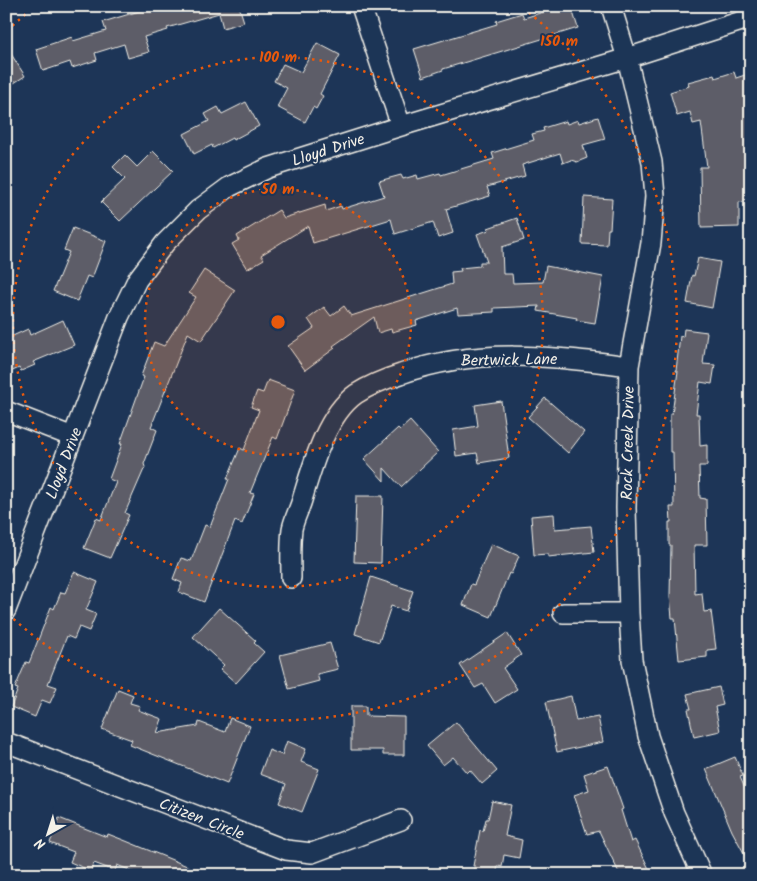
<svg xmlns="http://www.w3.org/2000/svg" width="757" height="881" viewBox="0 0 757 881" font-family="Kalam,sans-serif">
  <rect width="100%" height="100%" fill="#1d3557"/>
  <filter id="ink" filterUnits="userSpaceOnUse"><feTurbulence type="fractalNoise" baseFrequency=".02" numOctaves="2"/><feDisplacementMap in="SourceGraphic" scale="10" xChannelSelector="R" yChannelSelector="G"/><feConvolveMatrix kernelMatrix="1 2 1 2 8 2 1 2 1" color-interpolation-filters="sRGB"/></filter>
  <g filter="url(#ink)">
    <path fill="#5d5d68" stroke="#f4f1e8" d="M156,6H239L244,22L223,28L219,13L167,28L168,30L144,37L149,52L128,58L124,44L95,53L97,60L72,68L70,62L43,71L36,49L72,37L73,41L106,31L103,22Z
      M562,6H571L578,28L443,69V70L423,77L414,49L497,24L496,21L522,13L524,18Z
      M317,43L340,55L320,94L323,96L316,109L313,107L305,122L277,107L287,88L274,81L283,64L301,72Z
      M6,46L25,76L6,88Z
      M734,72L736,78L751,73V201L739,202V227L701,228L700,167H707L701,122L693,124L690,112L677,116L670,92L689,86L688,82L714,75L715,78Z
      M246,102L259,126L233,140L232,138L213,148L212,145L194,154L184,134L209,121L205,114L218,107L222,114Z
      M598,117L605,139L583,145L587,158L577,162L571,160L563,163L560,153L522,165L525,176L487,187L490,196L446,209L453,233L438,238L433,222L395,234L391,219L313,243L308,226L261,255L264,259L247,269L232,244L239,240L237,236L279,210L284,218L325,205L326,211L341,206L342,209L384,196L379,181L401,175L403,179L417,175L418,179L440,173L441,175L494,159L492,153L534,140L532,134L544,131L543,128L566,121L567,124L578,120L579,123Z
      M153,151L173,171L120,221L101,202L125,179L113,167L125,155L137,167Z
      M584,197L612,199L610,229H608L607,245L582,244Z
      M517,218L524,240L502,247L503,274H512L513,283L543,282L546,266L603,277L595,323L576,320L577,318L538,311L539,306L494,308V312L458,314L457,308L416,321L417,325L392,332L391,329L378,333L374,317L333,346L335,348L305,370L288,346L314,328L308,319L324,307L331,316L344,306L351,316L452,284L451,272L461,271L460,268L480,266V262H487L477,234L489,230L488,228Z
      M73,228L106,241L92,278L87,276L77,301L53,291L69,252L64,250Z
      M698,258L720,262L712,308L687,303L692,275L694,276Z
      M204,270L235,290L201,341L188,333L151,427L157,430L144,464L145,467L125,513L129,515L110,558L84,548L96,518L101,520L116,482L109,479L122,444H120L144,377L141,376L154,342L164,346L196,297L189,293Z
      M63,320L74,345L33,362L35,365L21,371L19,368L6,374V339L28,329L30,335Z
      M684,329L707,332L703,364L715,365L712,384L700,382L696,414H699L700,446L707,445V466H699L700,498L706,499L707,545H694L695,594L702,593L704,612L711,611L716,649L707,650V657L679,660L675,618H672L670,596L671,545H669V522H671L670,507H674L673,452H670V414H672L678,371H676L680,336L683,337Z
      M268,380L295,390L277,439L273,437L250,493L254,494L242,524L235,521L204,602L179,592L182,583L173,579L181,558L191,561L205,525L210,527L229,479H227L240,448L244,450L259,410L251,407L257,391L263,393Z
      M545,398L584,432L568,453L528,417Z
      M501,401L509,458L479,463L477,453L456,456L453,430L478,426L475,405Z
      M410,421L438,452L401,487L384,468V481L364,459L398,428L400,430Z
      M356,496H383L381,563L354,562Z
      M554,514L555,529L591,526L594,552L548,557V554L534,555L531,516Z
      M491,544L519,556L511,574L509,573L491,617L463,605L471,584L474,585Z
      M74,572L98,582L86,610L96,614L89,631L79,627L74,639L67,636L48,684L57,687L50,703L42,700L35,717L11,707L18,689L15,688L26,662L29,663L51,607L54,609L61,592L65,593Z
      M371,577L413,591L406,611L391,606L379,642L355,634Z
      M219,608L256,641L254,643L264,652L236,683L220,669L224,665L193,637Z
      M507,633L521,655L503,668L517,689L495,703L483,684L475,688L460,665Z
      M330,643L338,669L317,674L319,681L289,689L280,655Z
      M719,687L723,705L715,707L720,731L694,737L688,709H691L687,694Z
      M118,689L133,695L130,703L140,706L138,710L162,719L157,733L198,726L199,722L225,732L230,718L250,726L227,784L130,745L132,740L102,729Z
      M571,696L576,721L598,717L603,742L557,752L546,702Z
      M351,706H366V716L404,717V755H383V750H351Z
      M456,722L497,771L482,784L470,770L467,773L453,757L443,765L427,746Z
      M287,741L306,749L301,762L319,769L302,812L279,803L286,784L260,774L269,750L282,755Z
      M735,757L743,776L740,777L751,802V866L732,831L706,769Z
      M608,766L623,809L621,810L631,842L635,840L652,875H620L599,831L587,834L574,795L589,790L584,774Z
      M492,801L511,805L505,836L522,840L519,858L504,855L502,867L498,866L496,875H473L475,866H473L480,830L483,831L486,819H488Z
      M59,818L107,837L108,834L126,841L209,875H141L117,865L115,871L94,863L91,871L70,862L74,852L50,843Z"/>
    <g fill="none" stroke-linecap="round" stroke-linejoin="round">
      <defs>
        <path id="street" d="M361,6L401,126
          M611,6L627,58L652,162L655,196L651,243L629,366L626,508L629,613L632,660L648,736L674,813L702,875
          M6,411L73,437
          M291,578C291,562 290,545 292,529C294,519 299,510 302,500C312,467 326,415 356,394C370,385 385,379 401,374C476,347 551,356 629,366
          M6,610L119,317L137,280L165,243L198,210L229,187L268,168L401,126L627,58L751,18
          M563,613H629
          M6,742L286,850L312,853L401,820"/>
      </defs>
      <use href="#street" stroke="#f4f1e8" stroke-width="22"/>
      <use href="#street" stroke="#1d3557" stroke-width="19"/>
    </g>
  </g>
  <circle cx="278" cy="322" r="133" fill="#e8590c" fill-opacity=".12"/>
  <g fill="none" stroke="#e8590c" stroke-width="2.5" stroke-dasharray="2.5 5">
    <circle cx="278" cy="322" r="133"/>
    <circle cx="278" cy="322" r="265"/>
    <path d="M7 31A398 398 0 0 1 33 8M523 8A398 398 0 1 1 7 613"/>
  </g>
  <g text-anchor="middle" stroke-width="4" stroke-linejoin="round" paint-order="stroke">
    <g font-size="16" fill="#f4f1e8" stroke="#1d3557">
      <text transform="translate(328 149) rotate(-18)" y="6">Lloyd Drive</text>
      <text transform="translate(509 359) rotate(-1)" y="6">Bertwick Lane</text>
      <text transform="translate(627 443) rotate(-89)" y="6">Rock Creek Drive</text>
      <text transform="translate(63 463) rotate(-69)" y="6">Lloyd Drive</text>
      <text transform="translate(202 818) rotate(21)" y="6">Citizen Circle</text>
    </g>
  </g>
  <circle cx="278" cy="322" r="8" fill="#e8590c" stroke="#1d3557" stroke-width="2.5"/>
  <g font-size="15" text-anchor="middle" font-weight="bold" fill="#e8590c" stroke="#1d3557" stroke-width="4" stroke-linejoin="round" paint-order="stroke">
    <text x="559" y="46">150 m</text>
    <text x="278" y="62">100 m</text>
    <text x="278" y="194">50 m</text>
  </g>
  <rect width="757" height="881" fill="none" stroke="#1d3557" stroke-width="25"/>
  <rect x="12" y="12" width="732" height="856" fill="none" stroke="#f4f1e8" stroke-width="2" filter="url(#ink)"/>
  <g transform="translate(48 834) rotate(219)" stroke="#1d3557" stroke-width="4" paint-order="stroke">
  <path d="M0-4L9 19L0 12L-9 19Z" fill="#f4f1e8"/>
  <text y="-8" font-size="14" font-weight="bold" text-anchor="middle" fill="#f4f1e8">N</text>
  </g>
</svg>
